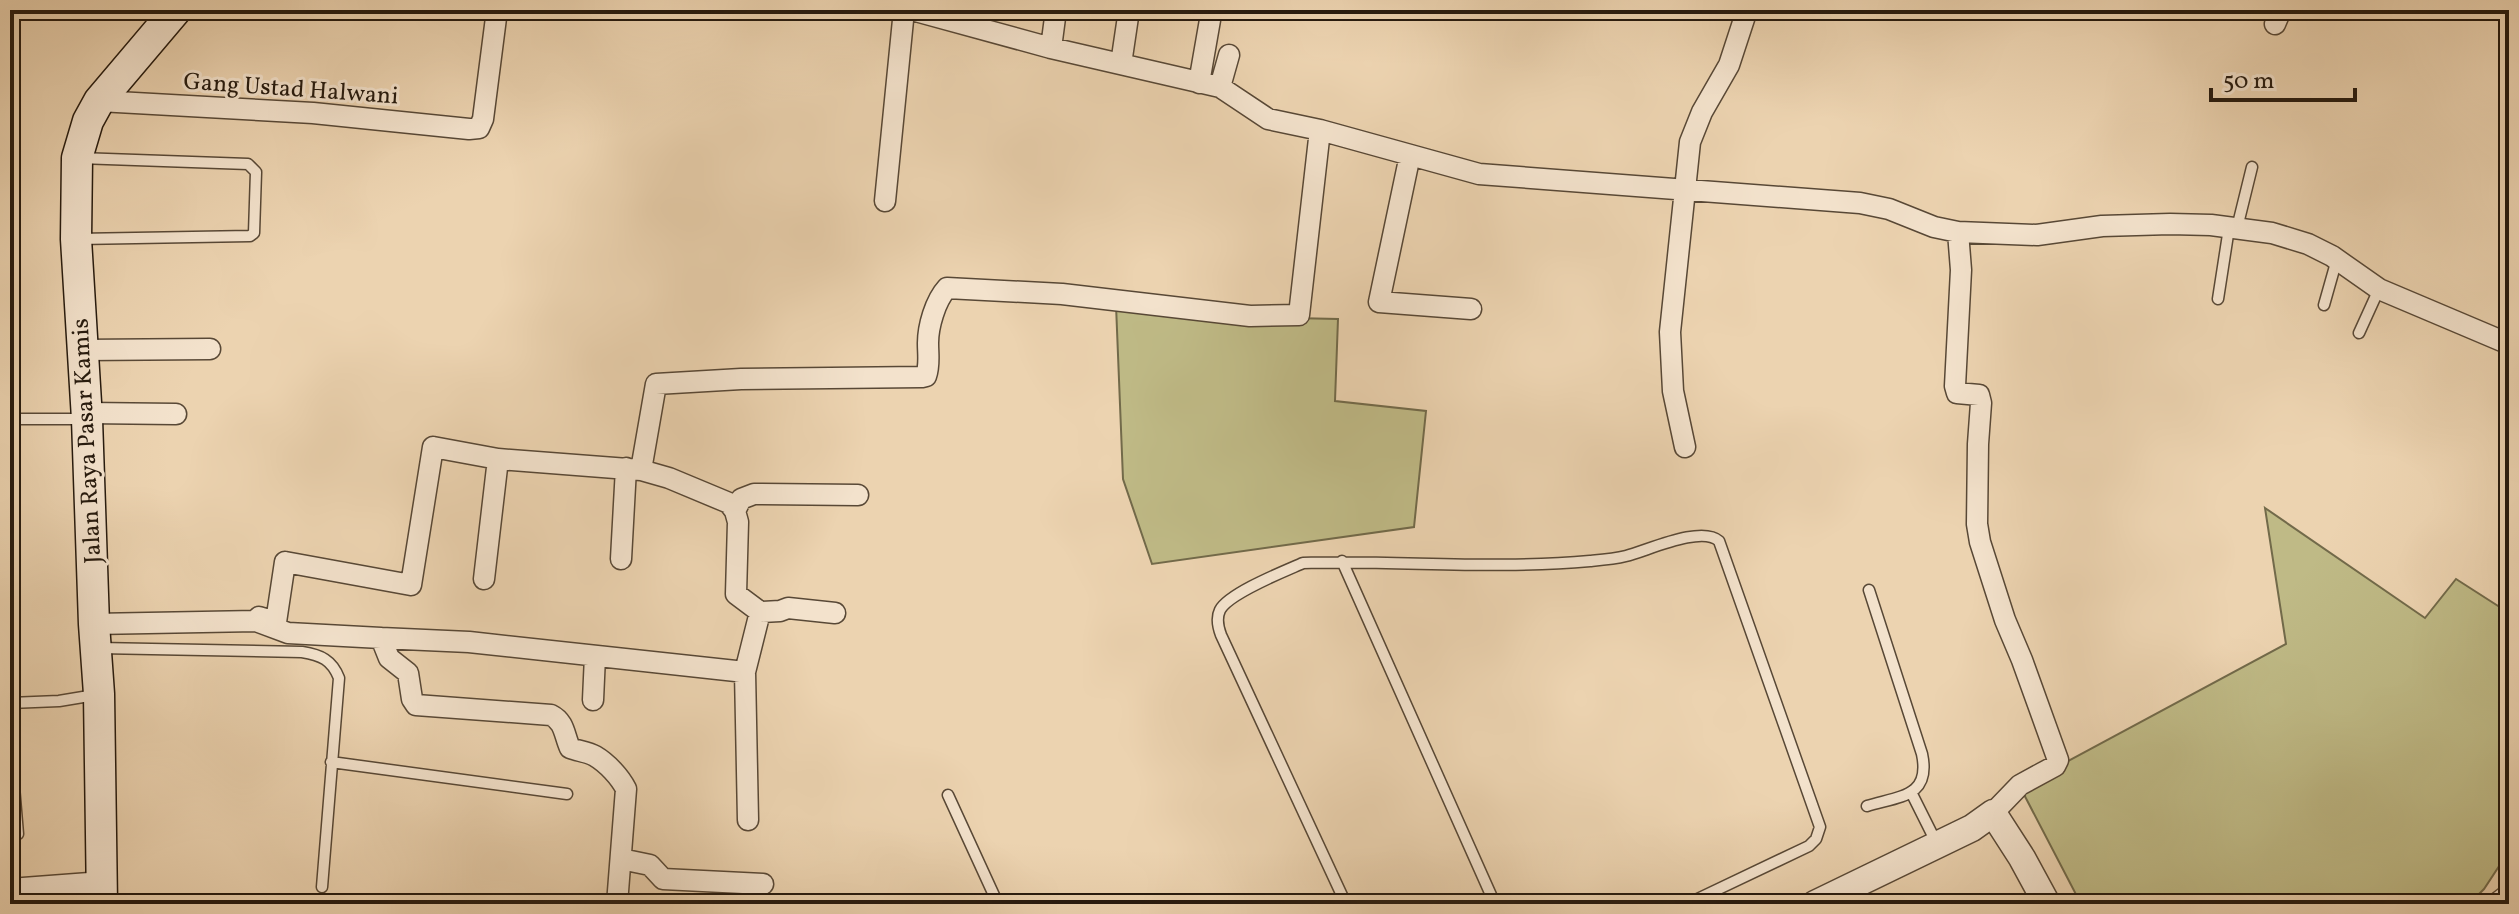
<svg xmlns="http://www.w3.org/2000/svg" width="2519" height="914" viewBox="0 0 2519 914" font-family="Vollkorn,serif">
  <rect width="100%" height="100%" fill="#ecd3b0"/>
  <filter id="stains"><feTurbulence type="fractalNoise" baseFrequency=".0025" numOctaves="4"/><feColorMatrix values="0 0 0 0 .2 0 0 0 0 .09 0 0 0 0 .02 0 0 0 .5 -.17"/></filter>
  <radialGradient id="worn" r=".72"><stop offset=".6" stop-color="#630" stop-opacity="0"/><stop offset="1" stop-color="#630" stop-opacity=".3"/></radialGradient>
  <path fill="#bfba86" stroke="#726a4a" stroke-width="2" d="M1116,305L1249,317L1338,319L1335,401L1426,411L1414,527L1152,564L1123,479Z
    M2265,508L2425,618L2456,579L2509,613V851L2484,889L2469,904H2081L2018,783L2057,767L2286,644Z"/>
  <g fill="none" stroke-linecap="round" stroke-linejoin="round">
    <defs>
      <path id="service" d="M714,10L728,14
        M2237,228L2252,167
        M78,239L250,236L254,233L256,172L248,164L79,158
        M2218,299L2229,228
        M2324,305L2337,259
        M2359,333L2379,289
        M10,419H84
        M1342,561L1495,904
        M99,648L302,652C321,655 332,660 339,678L322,887
        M10,703L59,701L95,695
        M10,739L18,834
        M331,762L567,794
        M1911,792L1937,844
        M948,795L998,904
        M1867,806C1900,796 1931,797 1922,754L1869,590
        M1346,904L1221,635C1218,627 1216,618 1220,610C1229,593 1285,571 1303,563C1398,560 1495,570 1590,561C1601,560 1614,559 1626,556C1647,551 1701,525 1719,541L1820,827L1816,839L1809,846L1687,904"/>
      <path id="minor" d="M912,10L1051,48L1220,87L1268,119L1320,130L1479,174L1860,203L1889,209L1934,227L1958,232L2037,235L2102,226L2170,224L2211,225L2272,233L2308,244L2332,256L2379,289L2509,344
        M2275,24L2281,10
        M1051,48L1056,10
        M1121,64L1129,10
        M1199,83L1210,20
        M1220,87L1229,55
        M99,101L313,113L469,129L479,128L483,119L497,10
        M1410,155L1379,302L1471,309
        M885,201L904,10
        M1958,232L1961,270L1955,386L1957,393L1979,395L1981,403L1978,444L1977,524L1980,542L2005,620L2022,660L2058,760L2055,766L2020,785L1993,813
        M83,350L210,349
        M87,413L176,414
        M1685,447L1673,391L1670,332L1690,142L1702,112L1729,65L1747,10
        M641,470L656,384L741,379L922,377L926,376C930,365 928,355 928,343C928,327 935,301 947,288L1062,294L1250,316L1299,315L1320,130
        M735,511L741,499L754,494L858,495
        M621,559L626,468
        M484,579L498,459L641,470L669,478L729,503L735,511L738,522L736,594L760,612L745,672L748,820
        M760,612L780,611L788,608L835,613
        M259,617L276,622L285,562L411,585L433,447L498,459
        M94,624L256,621L288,633L381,638L389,658L408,673L412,699L416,705L551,715C565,722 564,735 570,748C578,751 588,752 595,756C607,763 620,777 626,789L617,904
        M381,638L469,642L745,672
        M593,700L595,656
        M621,859L650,865L663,879L763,884
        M2496,904L2509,894"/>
      <path id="tertiary" d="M10,892L103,885
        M1815,904L1972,828L1993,813L2022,858L2047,904"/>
      <path id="secondary" d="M102,904L99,694L94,624L87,419L76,239L77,158L88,121L99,101L176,10"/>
    </defs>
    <use href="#service" stroke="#584836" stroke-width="13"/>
    <use href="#minor" stroke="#584836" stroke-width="23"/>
    <use href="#tertiary" stroke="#584836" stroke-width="29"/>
    <use href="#secondary" stroke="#261a0e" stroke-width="33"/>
    <use href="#service" stroke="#f3e2cc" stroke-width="10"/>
    <use href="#minor" stroke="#f3e2cc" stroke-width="20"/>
    <use href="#tertiary" stroke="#f3e2cc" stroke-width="26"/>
    <use href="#secondary" stroke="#f3e2cc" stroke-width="30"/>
  </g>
  <g text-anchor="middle" stroke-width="6" stroke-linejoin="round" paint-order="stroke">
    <g font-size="24" fill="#261a0e" stroke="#f3e2cc">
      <text transform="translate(291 88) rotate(4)" y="8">Gang Ustad Halwani</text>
      <text transform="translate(86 441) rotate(-93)" y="8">Jalan Raya Pasar Kamis</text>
    </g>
  </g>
  <rect width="2519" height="914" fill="none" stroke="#ecd3b0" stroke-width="40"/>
  <rect x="12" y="12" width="2495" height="890" fill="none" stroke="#261a0e" stroke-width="4"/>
  <rect x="20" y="20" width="2479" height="874" fill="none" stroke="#261a0e" stroke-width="2"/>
  <path d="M2211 88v12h144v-12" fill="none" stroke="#261a0e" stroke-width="4"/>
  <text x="2223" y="88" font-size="24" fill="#261a0e" stroke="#f3e2cc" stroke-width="6" paint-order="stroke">50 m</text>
  <rect width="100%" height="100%" filter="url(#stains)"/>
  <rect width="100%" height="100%" fill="url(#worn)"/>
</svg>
